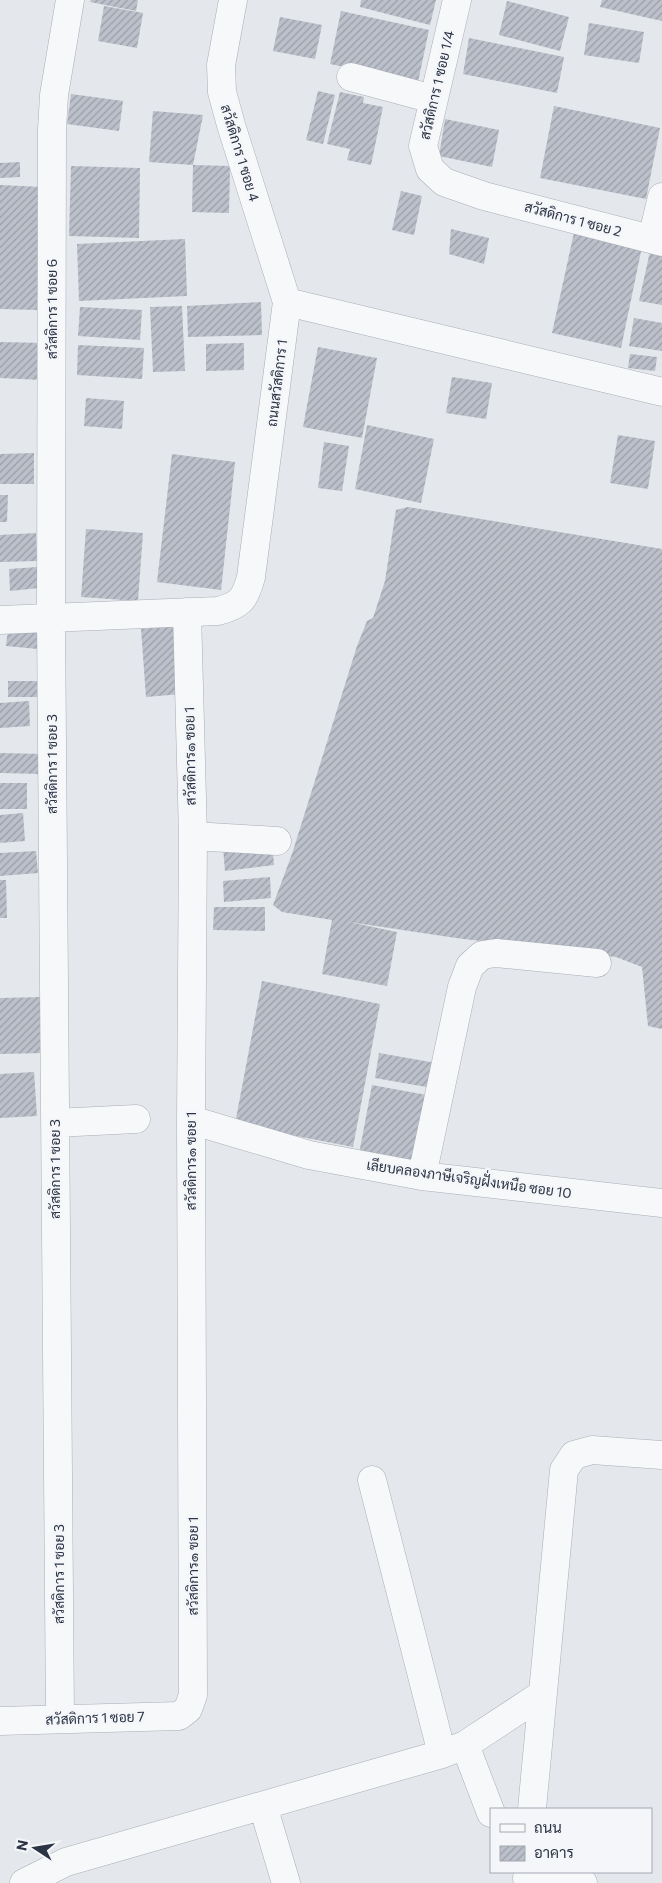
<svg xmlns="http://www.w3.org/2000/svg" width="662" height="1883" viewBox="0 0 662 1883" font-family="Commissioner,Sarabun,sans-serif">
  <defs>
    <pattern id="building-hatch" width="6" height="6" patternUnits="userSpaceOnUse" patternTransform="scale(1.25)"><rect width="6" height="6" fill="#bbc0ca"/><path d="M-1 1l2-2M0 6l6-6M5 7l2-2" fill="none" stroke="#989da6"/></pattern>
  </defs>
  <rect width="100%" height="100%" fill="#e4e7ec"/>
  <path fill="url(#building-hatch)" d="M91,0H138L136,11L90,2Z
    M361,0H436L430,25L360,7Z
    M602,0H662V21L600,7Z
    M507,1L569,17L560,51L499,35Z
    M104,6L143,13L137,48L98,41Z
    M341,11L429,30L418,82L330,64Z
    M280,17L322,25L315,59L273,51Z
    M589,23L644,32L639,63L584,55Z
    M469,38L564,57L557,93L463,74Z
    M318,91L335,95L323,144L306,140Z
    M340,92L364,97L363,103L383,107L371,165L347,160L350,149L327,144Z
    M71,94L123,101L119,131L67,124Z
    M554,106L660,128L646,199L540,178Z
    M153,111L203,115L193,165L149,162Z
    M445,119L499,130L492,167L439,156Z
    M20,162V177L0,178V163Z
    M193,165L230,166L229,213L192,212Z
    M71,166L140,168L139,238L69,236Z
    M0,185L42,187L37,310L0,309Z
    M401,191L422,196L414,235L392,230Z
    M575,228L643,242L621,348L552,333Z
    M451,229L489,238L484,264L449,254Z
    M185,239L187,296L79,301L77,244Z
    M651,247L662,249V305L639,301Z
    M261,302L262,335L188,337L187,306Z
    M182,306L185,371L153,372L150,307Z
    M80,307L142,310L140,340L78,336Z
    M634,318L662,323V351L629,346Z
    M0,342L43,343L41,380L0,378Z
    M244,343V370L206,371V344Z
    M78,345L144,348L142,379L77,375Z
    M318,347L377,358L362,438L303,427Z
    M630,354L657,357L655,371L628,368Z
    M452,377L492,383L486,419L446,413Z
    M86,398L124,401L122,429L84,426Z
    M367,425L434,439L421,503L355,489Z
    M618,435L655,441L648,489L610,483Z
    M324,442L349,446L342,491L318,488Z
    M34,453V484H0V454Z
    M172,454L235,462L221,590L157,582Z
    M0,495H8L7,522H0Z
    M408,507L662,549V1029L648,1026L642,967L616,957L456,938L349,922L397,932L387,986L322,974L332,920L282,912L273,905L292,854L357,646L367,621L373,618L385,581L396,510Z
    M86,529L143,533L138,601L81,597Z
    M36,533L37,561L0,562V535Z
    M37,567L39,588L10,591L9,569Z
    M176,626L181,694L146,697L141,629Z
    M8,629L40,632L38,649L6,646Z
    M8,681H40L41,697H8Z
    M29,701L30,726L0,728V703Z
    M0,753L43,754L42,774L0,773Z
    M0,783H27V809H0Z
    M23,813L25,841L0,843V815Z
    M272,843L274,865L225,871L223,848Z
    M36,851L38,873L0,876V853Z
    M270,877L271,898L224,902L223,881Z
    M0,880H6L7,918H0Z
    M214,907H265V931L213,930Z
    M262,981L380,1004L353,1147L235,1124Z
    M43,997L45,1053L0,1054V998Z
    M379,1053L436,1063L432,1088L375,1078Z
    M34,1072L37,1116L0,1118V1074Z
    M372,1085L432,1096L418,1166L359,1154Z"/>
  <g fill="none" stroke-linecap="round" stroke-linejoin="round">
    <defs>
      <path id="minor" d="M457,0L423,146L430,169L444,182L484,196L662,242
        M351,77L433,99
        M652,239L662,197
        M287,302L662,392
        M0,620L218,611C241,605 245,599 251,577L287,302L231,125L222,92L221,65L233,0
        M193,836L277,841
        M191,1120L309,1155L422,1176L662,1203
        M55,1123L136,1119
        M422,1176L462,987L470,966L482,955L496,953L597,963
        M372,1480L442,1754
        M60,1719L51,619L52,130L54,95L70,0
        M0,1721L179,1716L188,1709L193,1695L191,1120L193,836L187,612
        M465,1745L491,1813
        M263,1806L286,1883
        M532,1809L564,1470L574,1455L592,1450L662,1455
        M527,1878L583,1883
        M24,1883L66,1862L442,1754L465,1745L541,1695"/>
    </defs>
    <use href="#minor" stroke="#a9aeb7" stroke-width="29"/>
    <use href="#minor" stroke="#f7f8fa" stroke-width="28"/>
  </g>
  <g text-anchor="middle" stroke-width="5" stroke-linejoin="round" paint-order="stroke">
    <g font-size="14" fill="#2b3445" stroke="#f4f6f9">
      <text transform="translate(437 85) rotate(-77)" y="5">สวัสดิการ 1 ซอย 1/4</text>
      <text transform="translate(240 153) rotate(73)" y="5">สวัสดิการ 1 ซอย 4</text>
      <text transform="translate(573 219) rotate(15)" y="5">สวัสดิการ 1 ซอย 2</text>
      <text transform="translate(52 309) rotate(-90)" y="5">สวัสดิการ 1 ซอย 6</text>
      <text transform="translate(277 383) rotate(-83)" y="5">ถนนสวัสดิการ 1</text>
      <text transform="translate(190 756) rotate(-91)" y="5">สวัสดิการ๑ ซอย 1</text>
      <text transform="translate(52 764) rotate(-90)" y="5">สวัสดิการ 1 ซอย 3</text>
      <text transform="translate(191 1161) rotate(-90)" y="5">สวัสดิการ๑ ซอย 1</text>
      <text transform="translate(55 1169) rotate(-90)" y="5">สวัสดิการ 1 ซอย 3</text>
      <text transform="translate(469 1179) rotate(8)" y="5">เลียบคลองภาษีเจริญฝั่งเหนือ ซอย 10</text>
      <text transform="translate(193 1566) rotate(-90)" y="5">สวัสดิการ๑ ซอย 1</text>
      <text transform="translate(59 1574) rotate(-90)" y="5">สวัสดิการ 1 ซอย 3</text>
      <text transform="translate(95 1718) rotate(-2)" y="5">สวัสดิการ 1 ซอย 7</text>
    </g>
  </g>
  <rect x="490" y="1808" width="162" height="65" fill="#f4f6f9" stroke="#a4a8b1"/>
  <rect x="500" y="1824" width="25" height="8" fill="#f7f8fa" stroke="#a4a8b1"/>
  <text x="534" y="1833" font-size="15" fill="#2b3445">ถนน</text>
  <rect x="500" y="1846" width="25" height="15" fill="url(#building-hatch)" stroke="#a4a8b1"/>
  <text x="534" y="1858" font-size="15" fill="#2b3445">อาคาร</text>
  <g transform="translate(35 1848) rotate(282)" stroke="#f4f6f9" stroke-width="4" paint-order="stroke">
  <path d="M0-4L9 19L0 12L-9 19Z" fill="#2b3445"/>
  <text y="-8" font-size="14" font-weight="bold" text-anchor="middle" fill="#2b3445">N</text>
  </g>
</svg>
